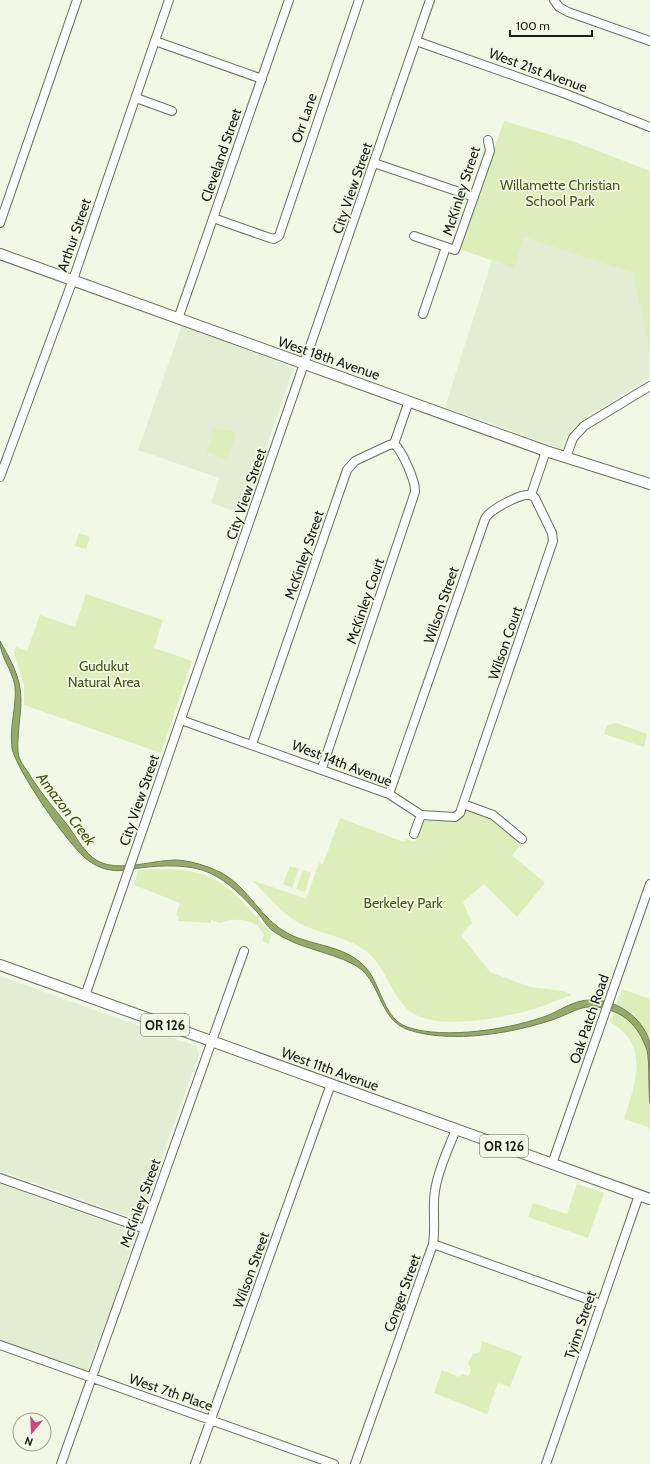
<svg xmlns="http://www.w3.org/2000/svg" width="650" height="1464" viewBox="0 0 650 1464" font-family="Cabin,sans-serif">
  <rect width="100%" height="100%" fill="#f2f8e5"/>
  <path fill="#e4edd3" d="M524,236L634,273L650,353V378L582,420L568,435L562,447L559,448L445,407L492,260Z
    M182,325L294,368L243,514L211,503L219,478L138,450Z
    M0,976L196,1046L199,1054L140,1220L0,1171Z
    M0,1183L136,1233L113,1304L87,1371L0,1340Z"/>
  <path fill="#deb" d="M504,121L575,142L650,171V353L633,273L524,237L514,268L459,249Z
    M213,428L232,431L236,435L226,459L206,452L213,436L211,435Z
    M79,533L90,537L86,549L75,546Z
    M86,594L163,620L154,648L192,661L161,753L24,705V685L14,653L16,647L27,651L40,615L75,627Z
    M616,723L647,734L644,747L604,734L607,725Z
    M467,811C490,812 505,828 521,842V845L512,855L545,883L517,917L484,884L463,902L472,923L461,935L490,972L530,987L563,991L572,995C556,1000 540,1008 523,1012C494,1019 430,1032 406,1008C389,990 384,963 363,949C344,936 320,934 299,923C281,913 266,894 252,880L306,899L319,863L323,864L340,818L404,842L406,839L415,842L424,821H457Z
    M290,866L299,869L292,888L283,884Z
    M164,869C206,870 223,879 251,911C258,918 264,927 272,933L269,944L262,941L264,935C257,918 234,917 220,923L211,920V923L178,921L179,916L176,915L180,903L134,885L138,870Z
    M303,870L311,873L305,892L296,889Z
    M622,989L650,999V1131L648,1127L624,1119C636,1082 650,1045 610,1022Z
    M577,1184L604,1193L588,1238L528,1217L533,1203L567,1214Z
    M482,1341L522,1356L510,1387L498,1383L487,1414L434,1393L442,1370L459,1377L462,1374L468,1376C472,1373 471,1367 468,1363L473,1354L480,1352Z"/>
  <path fill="#96a96b" stroke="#707f51" d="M0,641C10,659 21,677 21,699C21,716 17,734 18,752C19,762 26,768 31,777C42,795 56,810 69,827C76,837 82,848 92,857C113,875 150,860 176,860C193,861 207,866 222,873C249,888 261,920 289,934C315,947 347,945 367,969C381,986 384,1019 407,1027C444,1040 513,1029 549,1015C562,1009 575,1000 590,1000C614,998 642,1017 649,1040C650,1052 650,1088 650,1103C648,1088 650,1064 647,1050C638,1025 624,1011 596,1007C581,1005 569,1014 555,1019C514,1033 452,1044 409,1030C377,1020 382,978 353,964C328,951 296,948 273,931C267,927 263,919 258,913C244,898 229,882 210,873C190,864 162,865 140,868C130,869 121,872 111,870C103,869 96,866 89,861C70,848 16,770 12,748C9,727 17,706 15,686C12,669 0,657 0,641Z"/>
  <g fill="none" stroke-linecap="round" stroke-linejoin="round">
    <defs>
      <path id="minor" d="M554,0L559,7L568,12L650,41
        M155,41L262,79
        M416,41L566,94L650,127
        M136,98L172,111
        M374,163L474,197
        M213,218L270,238L274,239L279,236L359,0
        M0,223L77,0
        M414,236L455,250L490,151L488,140
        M423,314L446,247
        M178,319L289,0
        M566,457L573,438L584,426L650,386
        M0,477L75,274L169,0
        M181,720L389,794L421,815L455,817L460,813L463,804L493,815L522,839
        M252,744L347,470L355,461L389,445L394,444L409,401
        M322,768L415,492C416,482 402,450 394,444
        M389,794L485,519C489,510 521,493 531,495L546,451
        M463,804L553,541L552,533L535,498L531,495
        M414,834L421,815
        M85,996L430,0
        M552,1164L650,884
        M0,1178L145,1229
        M433,1244L601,1304
        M0,1345L334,1464
        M61,1464L244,951
        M195,1464L331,1084
        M355,1464L433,1244C436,1226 432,1208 435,1191C438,1169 449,1148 456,1129
        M546,1464L639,1195"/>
      <path id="major" d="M0,254L546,451L650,484
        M0,965L650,1199"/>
    </defs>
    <use href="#minor" stroke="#696f5f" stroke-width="10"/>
    <use href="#major" stroke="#696f5f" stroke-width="12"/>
    <use href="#minor" stroke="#fff" stroke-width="8"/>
    <use href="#major" stroke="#fff" stroke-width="10"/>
  </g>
  <g text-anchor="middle" stroke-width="3.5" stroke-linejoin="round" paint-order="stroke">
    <g fill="#f2f8e5" stroke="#5a5e53" stroke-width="1">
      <rect x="141" y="1014" width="48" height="22" rx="3"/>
      <rect x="480" y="1135" width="48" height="22" rx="3"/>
    </g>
    <g font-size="13" font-weight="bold" fill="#191c15">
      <text x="165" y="1030">OR 126</text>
      <text x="504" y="1151">OR 126</text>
    </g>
    <g font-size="14" fill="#191c15" stroke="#f2f8e5">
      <text transform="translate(538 70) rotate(20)" y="5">West 21st Avenue</text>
      <text transform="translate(304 118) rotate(-71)" y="5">Orr Lane</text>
      <text transform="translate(221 155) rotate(-71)" y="5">Cleveland Street</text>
      <text transform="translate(352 188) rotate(-71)" y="5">City View Street</text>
      <text transform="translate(461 191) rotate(-72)" y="5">McKinley Street</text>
      <text transform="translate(74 235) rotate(-71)" y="5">Arthur Street</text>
      <text transform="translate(329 358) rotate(19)" y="5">West 18th Avenue</text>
      <text transform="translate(246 494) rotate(-71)" y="5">City View Street</text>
      <text transform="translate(304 555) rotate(-71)" y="5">McKinley Street</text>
      <text transform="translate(365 601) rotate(-71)" y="5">McKinley Court</text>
      <text transform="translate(441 605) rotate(-71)" y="5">Wilson Street</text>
      <text transform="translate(505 643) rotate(-71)" y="5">Wilson Court</text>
      <text transform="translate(342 763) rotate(21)" y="5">West 14th Avenue</text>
      <text transform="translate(139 800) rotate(-71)" y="5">City View Street</text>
      <text transform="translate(589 1019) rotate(-71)" y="5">Oak Patch Road</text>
      <text transform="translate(330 1069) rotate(20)" y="5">West 11th Avenue</text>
      <text transform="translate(140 1203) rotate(-70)" y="5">McKinley Street</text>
      <text transform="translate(251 1270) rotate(-70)" y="5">Wilson Street</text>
      <text transform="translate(402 1293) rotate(-70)" y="5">Conger Street</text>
      <text transform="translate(580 1325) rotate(-71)" y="5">Tyinn Street</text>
      <text transform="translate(171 1392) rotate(19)" y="5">West 7th Place</text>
    </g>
    <g font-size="14" fill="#475915" stroke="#f2f8e5">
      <text x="560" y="190">Willamette Christian<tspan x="560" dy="16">School Park</tspan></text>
      <text x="104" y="671">Gudukut<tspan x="104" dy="16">Natural Area</tspan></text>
      <text x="403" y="908">Berkeley Park</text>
    </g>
    <g font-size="15" font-style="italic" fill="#465713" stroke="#f2f8e5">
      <text transform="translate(66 809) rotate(53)" y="5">Amazon Creek</text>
    </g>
  </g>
  <g transform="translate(32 1432) rotate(199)"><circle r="19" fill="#f2f8e5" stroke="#9ba092"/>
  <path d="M0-3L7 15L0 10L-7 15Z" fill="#cf467f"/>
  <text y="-6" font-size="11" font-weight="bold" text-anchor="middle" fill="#191c15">N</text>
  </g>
  <path d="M510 30v6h82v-6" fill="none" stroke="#191c15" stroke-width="2"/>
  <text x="516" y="30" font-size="12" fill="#191c15" stroke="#f2f8e5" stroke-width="3" paint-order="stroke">100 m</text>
</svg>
